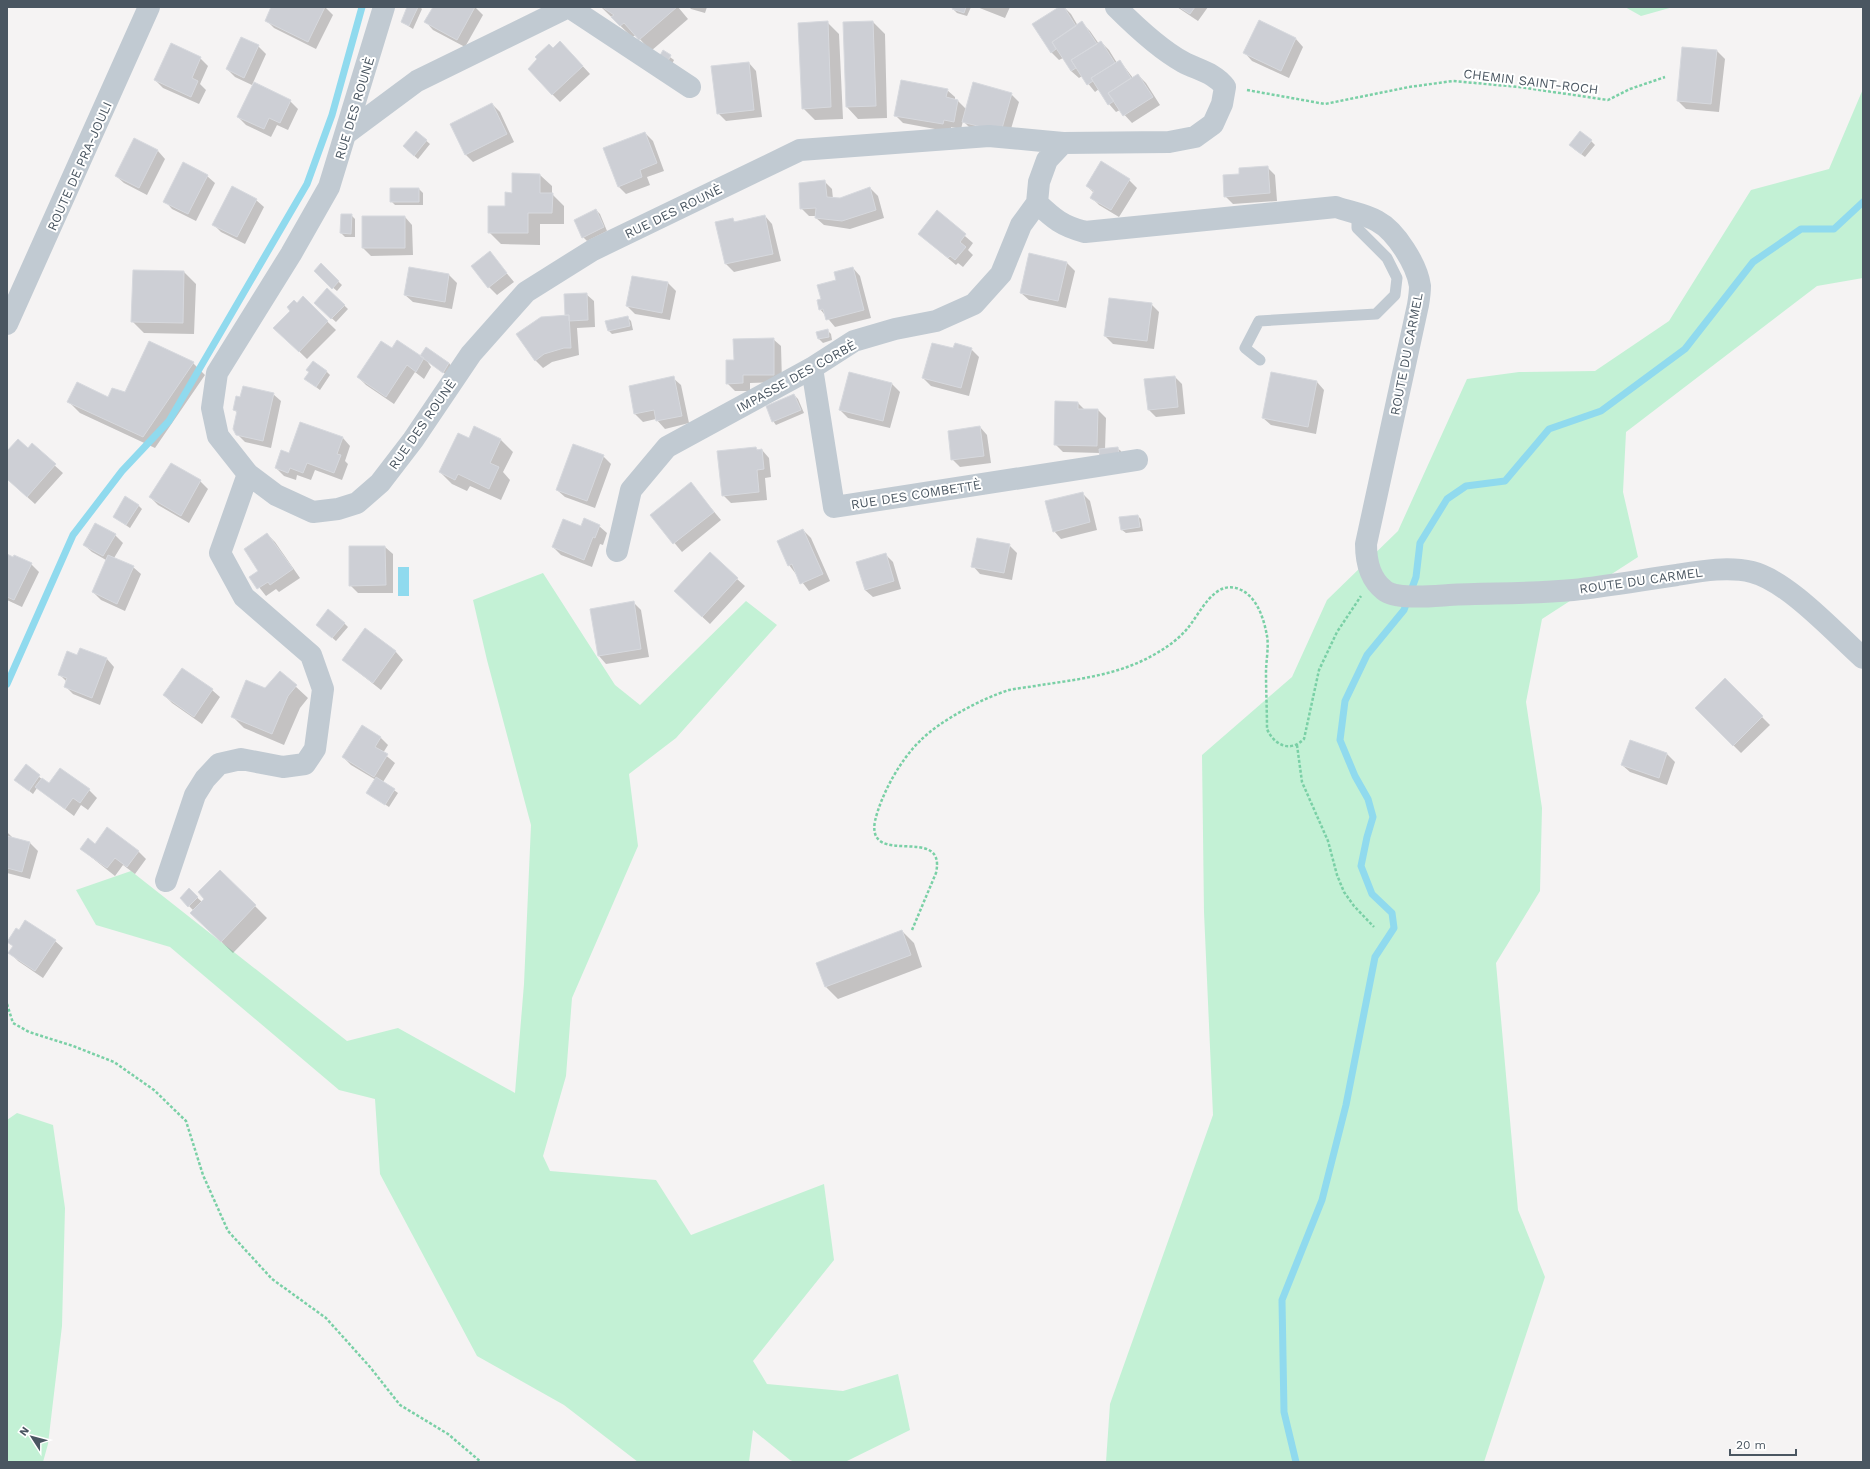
<svg xmlns="http://www.w3.org/2000/svg" width="1870" height="1469" viewBox="0 0 1870 1469" font-family="'Work Sans',sans-serif">
  <rect width="100%" height="100%" fill="#f5f3f3"/>
  <path fill="#c3f1d5" d="M1625,7H1673L1641,16Z
    M1863,89V278L1817,286L1626,432L1623,492L1638,557L1542,619L1526,702L1542,808L1540,891L1496,963L1518,1210L1545,1277L1484,1462H1106L1110,1404L1213,1115L1204,912L1202,755L1292,677L1327,600L1398,531L1467,379L1519,372L1595,371L1669,321L1751,190L1829,169Z
    M543,573L615,685L640,705L746,601L777,625L676,738L629,774L638,846L572,998L566,1076L543,1156L550,1171L656,1180L691,1235L824,1184L834,1260L753,1361L767,1384L843,1391L898,1374L910,1430L845,1462H795L790,1460L753,1430L749,1462H638L564,1405L477,1356L380,1174L375,1099L339,1090L170,947L96,925L76,890L131,871L347,1041L398,1028L515,1093L524,984L531,825L487,660L473,600Z
    M17,1113L53,1125L65,1208L62,1326L48,1444L43,1462H7V1120Z"/>
  <path fill="#90daee" d="M398,567H409V596H398Z"/>
  <path fill="#0003" d="M272,7H325L333,15L316,49L274,28L266,20Z
    M408,7H420L422,9L413,29L402,22Z
    M434,7H475L483,15L465,47L433,30L426,22Z
    M601,7H678L688,19L651,51L636,35L632,37Z
    M689,7H707L705,13L691,9Z
    M954,7H971L967,16L957,13L953,9Z
    M977,7H1010L1005,18Z
    M1061,7H1064L1071,14L1078,26L1082,23L1090,31L1099,44L1101,42L1109,50L1117,63L1120,61L1133,78L1138,75L1146,83L1160,105L1132,123L1120,110L1116,112L1109,104L1099,89L1095,92L1082,76L1079,78L1071,71L1063,58L1059,60L1051,52L1034,24Z
    M1177,7H1208L1198,21Z
    M827,22L839,34L843,119L815,120L803,108Z
    M873,22L885,34L887,118L858,119L847,107L844,23Z
    M1296,39L1303,47L1289,78L1252,61L1245,53Z
    M258,46L266,54L252,85L235,77L227,69Z
    M553,49L568,50L590,74L560,102L552,94Z
    M1717,51L1725,59L1719,112L1686,109L1678,101Z
    M663,52L674,60L670,68Z
    M200,58L208,66L200,84L206,90L199,104L163,88L155,80Z
    M749,63L756,71L762,117L726,121L718,113Z
    M947,90L955,97V100L958,101L967,110L1011,94L1019,102L1008,139L971,129L963,121L961,129L951,127V132L903,123L895,115Z
    M290,101L298,109L288,130L277,125L271,137L246,125L238,117Z
    M492,104L500,112L514,142L473,162L465,154Z
    M416,132L430,144L418,159L407,150Z
    M645,133L653,141L664,171L647,177L650,185L626,194L618,186Z
    M135,139L158,151L165,159L147,195L124,183L116,176Z
    M1591,141L1595,145L1585,157L1574,149Z
    M1267,167L1275,175L1277,201L1233,204L1225,196L1240,175Z
    M540,175L552,186V194L564,206V224H540V245L501,244L489,232L513,194Z
    M207,176L215,183L196,221L172,209L165,201Z
    M1129,180L1137,188L1119,217L1099,205L1091,197L1094,193L1087,186Z
    M824,181L832,189L833,199H840L870,188L878,196L884,218L850,229L824,225L816,218V216H809L801,208Z
    M419,189L423,193V205H395L391,201Z
    M256,200L264,207L245,244L221,232L214,225Z
    M596,210L600,214L607,231L587,241L583,237Z
    M937,212L973,243L968,250L973,255L963,267L958,263L956,265L919,234Z
    M351,215L355,219V237H345L341,233Z
    M765,216L772,224L781,261L734,272L726,264L717,222L732,219L736,223Z
    M405,217L412,225L413,255L371,256L363,248Z
    M490,253L514,282L497,295L489,287Z
    M1067,263L1075,271L1066,308L1029,300L1021,293Z
    M321,265L342,285L337,291L318,275Z
    M410,268L449,275L457,283L452,309L413,302L405,295Z
    M853,268L860,276L871,318L835,327L820,309L822,300L837,281Z
    M184,272L196,284L194,334L144,333L132,321Z
    M668,283L676,291L670,320L635,314L627,306Z
    M328,290L348,309L336,322L315,303Z
    M586,294L594,301L595,327L577,328L579,355L552,362L543,368L535,360L567,316L565,295Z
    M303,298L336,330L307,359L275,328Z
    M1151,304L1159,312L1154,349L1113,344L1105,336Z
    M627,317L631,321L633,330L612,334L609,331Z
    M827,330L831,334L832,340L823,343L819,339L818,333Z
    M773,339L781,346L782,382L750,383V391H735L727,383L735,361Z
    M150,342L193,363L205,375L155,448L80,413L68,401L109,398L125,394Z
    M392,349L449,363L452,367L447,375L427,361L431,367L424,379L415,372L394,404L366,385L358,377Z
    M971,349L979,357L969,396L931,386L923,378L954,350Z
    M326,371L330,375L320,390L305,379Z
    M850,373L892,384L900,392L890,428L848,418L840,410Z
    M1175,377L1182,384L1185,414L1156,417L1149,410Z
    M673,378L681,385L689,423L665,429L656,419L643,422L635,414Z
    M1317,382L1324,390L1316,434L1271,425L1263,418Z
    M273,394L281,401L271,448L245,442L237,434L238,413L234,410Z
    M794,395L798,399L804,413L776,425L773,421Z
    M1078,403L1085,410H1098L1106,418L1105,450L1117,448L1121,451L1122,459L1100,453L1063,452L1055,444Z
    M980,427L987,435L991,463L960,467L952,459Z
    M475,428L501,440L513,452L503,472L510,480L501,500L470,486L467,491L452,484L440,472L469,440Z
    M343,438L350,446L345,461L348,464L342,480L315,470L311,480L297,475L296,480L284,476L276,468L289,454Z
    M32,445L63,473L35,504L7,479V453L28,450Z
    M756,448L759,451L762,450L769,458L771,477L765,478L767,500L731,503L723,495Z
    M603,456L611,464L595,508L565,497L557,490Z
    M200,481L208,489L189,523L158,505L150,497Z
    M691,484L721,520L682,552L651,515Z
    M1082,493L1090,501L1097,530L1061,539L1054,531Z
    M138,505L142,509L130,528L114,517Z
    M1138,516L1141,519L1143,531L1126,533L1122,530Z
    M599,526L607,533L603,545L600,544L592,567L561,555L553,547L582,527Z
    M803,530L811,538L830,581L809,591L789,565Z
    M267,534L275,542L300,578L279,592L276,589L266,596L251,577L260,571Z
    M115,535L123,543L114,558L133,567L141,574L125,611L101,600L93,592L106,560L92,552L84,545Z
    M1009,545L1017,553L1012,580L980,574L973,566Z
    M385,547L393,554V593H358L350,585Z
    M885,554L893,562L901,589L873,597L865,590Z
    M7,556L31,564L39,572L22,607L7,600Z
    M737,579L745,586L710,624L683,599Z
    M633,602L641,610L649,657L606,664L599,656Z
    M344,623L348,627L336,641L321,628Z
    M365,630L396,652L403,660L381,690L343,660Z
    M80,649L107,659L114,667L100,705L73,694L65,686L67,682L59,674L77,657Z
    M280,672L308,698L300,708L284,745L244,728L232,716L266,689Z
    M1725,680L1770,725L1741,753L1696,708Z
    M212,690L220,697L202,724L172,703L164,695Z
    M380,737L388,745L383,753L395,763L383,782L398,793L389,807L368,793L376,780L351,765L343,757Z
    M1630,741L1667,754L1675,762L1667,785L1630,772L1622,765Z
    M26,766L49,785L60,769L89,790L97,798L88,810L81,805L74,816L37,788L33,794L15,780Z
    M7,832L13,838L30,843L38,851L30,879L7,873Z
    M95,845L138,851L146,859L135,874L123,865L115,876L81,849Z
    M220,871L267,918L233,953L204,925L194,911L181,898L189,890L202,902Z
    M19,931L55,941L63,948L43,978L18,961L10,953L14,947L8,942Z
    M902,931L914,943L922,967L838,999L826,987L817,963Z"/>
  <g fill="none" stroke-linecap="round" stroke-linejoin="round">
    <path stroke="#90daee" stroke-width="7" d="M7,684L73,535L122,471L169,421L307,184L332,115L362,7
      M1296,1462L1284,1412L1282,1300L1322,1200L1346,1105L1375,957L1394,928L1392,913L1372,894L1361,866L1367,837L1373,817L1368,799L1355,776L1340,740L1345,701L1367,655L1404,610L1416,577L1420,543L1447,499L1466,486L1505,481L1549,429L1601,411L1685,349L1753,262L1801,229H1834L1863,202"/>
  </g>
  <path fill="#cdcfd5" stroke="#d7d9de" d="M271,7H325L308,42L265,21Z
    M407,7H418L409,26L401,22Z
    M433,7H475L457,40L424,22Z
    M602,7H677L639,40L624,23L620,26L611,17L614,15Z
    M953,7H966L964,13L952,9Z
    M1059,7H1064L1076,26L1052,42L1056,49L1051,53L1032,24Z
    M1179,7H1195L1190,14Z
    M1259,20L1296,38L1281,71L1243,53Z
    M828,21L831,107L802,109L798,23Z
    M873,21L876,106L846,107L843,22Z
    M1082,21L1097,44L1071,60L1076,68L1071,71L1052,42Z
    M241,37L259,45L244,78L226,69Z
    M560,41L583,66L552,95L528,69L537,59L535,57L549,44L553,48Z
    M1101,41L1115,63L1091,78L1093,81L1087,85L1071,60Z
    M171,43L201,57L192,78L198,81L191,97L154,80Z
    M1682,47L1717,50L1711,104L1677,101Z
    M663,50L671,55L666,65L657,61Z
    M1120,60L1131,78L1108,93L1114,101L1108,105L1091,78Z
    M749,62L754,110L717,114L711,66Z
    M1138,74L1153,97L1123,116L1108,93Z
    M901,80L948,89L946,97L958,100L954,122L944,120L943,124L894,116Z
    M254,82L291,100L280,123L269,118L264,129L237,117Z
    M973,82L1012,93L1001,132L962,122Z
    M492,103L507,134L465,155L450,124Z
    M416,131L427,140L414,156L403,146Z
    M1580,131L1592,140L1581,154L1569,145Z
    M645,132L657,163L640,170L642,177L618,187L603,148Z
    M134,138L158,150L139,188L115,176Z
    M1101,161L1130,179L1111,210L1090,198L1094,191L1086,186Z
    M183,162L208,175L188,214L163,202Z
    M1268,166L1270,193L1224,197L1223,175L1239,174V168Z
    M512,173L540,174V193H553L552,213H528V233H488V206H505V192L512,193Z
    M825,180L827,197L840,198L870,187L876,210L842,221L815,218L816,208L800,209L799,183Z
    M232,186L257,199L237,237L212,225Z
    M390,188H419V202H390Z
    M596,209L604,227L582,238L574,220Z
    M937,210L966,234L960,242L966,247L955,260L950,256L948,258L918,234Z
    M341,214H352L351,234L340,233Z
    M765,215L773,254L725,264L715,222L733,218L734,222Z
    M362,216H405V248H362Z
    M490,251L507,273L488,288L471,266Z
    M1029,253L1067,262L1058,301L1020,293Z
    M321,263L339,281L332,289L314,271Z
    M409,267L449,274L445,302L404,295Z
    M853,267L864,310L826,320L823,309L819,310L817,300L821,299L817,285L836,280L834,272Z
    M133,270L184,271L183,323L131,322Z
    M632,276L668,282L662,313L626,306Z
    M327,288L345,305L331,319L314,303Z
    M587,293L588,320L569,321V315H565L564,294Z
    M303,296L328,321L299,352L273,328L290,311L287,307L294,300L297,303Z
    M1109,298L1152,303L1147,341L1104,336Z
    M569,315L571,348H564L544,354L535,361L516,334L541,317Z
    M628,316L630,326L608,331L605,321Z
    M828,329L829,337L818,339L816,332Z
    M774,338V375H743V383L726,384V360H734L733,339Z
    M397,340L424,358L416,372L407,365L386,397L357,377L381,341L392,348Z
    M149,341L194,362L143,437L67,402L77,382L108,397L112,388L125,392Z
    M932,343L953,348L955,343L972,348L961,388L922,378Z
    M426,347L449,363L443,373L420,356Z
    M313,361L327,371L316,387L304,379L309,372L306,370Z
    M849,372L892,383L883,421L839,410Z
    M1271,372L1317,381L1308,427L1262,418Z
    M674,376L682,416L656,421L654,410L634,414L629,386Z
    M1175,376L1178,407L1148,410L1144,379Z
    M243,386L274,393L263,441L236,435L233,429L237,411L233,410L236,396L240,397Z
    M794,394L801,410L772,422L766,406Z
    M1055,401L1078,402V409H1098L1097,446L1054,445Z
    M300,422L343,437L337,454L341,455L334,473L307,463L303,473L290,468L288,473L275,468L281,450L289,453Z
    M474,426L501,439L490,463L499,467L489,489L458,474L455,480L439,472L458,433L469,438Z
    M980,426L984,456L951,460L948,431Z
    M18,439L28,448L32,443L56,464L27,497L7,479V451Z
    M573,444L604,455L587,501L556,490Z
    M756,447L757,450L762,449L764,469L757,470L759,492L722,496L717,451Z
    M1118,447L1119,456L1100,459L1099,449Z
    M171,463L201,480L181,516L149,497Z
    M691,482L714,512L673,544L650,515Z
    M1083,492L1090,522L1053,532L1045,501Z
    M125,496L139,505L126,525L113,517Z
    M1138,515L1140,527L1121,530L1119,517Z
    M584,518L600,525L595,538L593,537L584,560L552,547L563,519L581,526Z
    M95,523L116,534L103,556L83,545Z
    M803,529L823,574L800,584L792,564L788,566L777,541Z
    M267,533L293,569L270,585L268,582L257,589L249,577L258,571L244,549Z
    M977,538L1010,544L1004,573L971,567Z
    M349,546H385L386,585L349,586Z
    M710,552L738,578L702,617L674,591Z
    M886,553L894,581L865,590L856,562Z
    M7,554L13,557L14,555L32,563L14,600L7,597Z
    M108,555L134,566L117,604L92,592Z
    M634,601L641,649L598,656L590,609Z
    M328,609L345,623L332,638L316,625Z
    M365,628L396,651L373,683L342,660Z
    M80,648L107,658L92,698L64,687L67,678L58,675L67,651L77,655Z
    M182,668L213,689L194,717L163,695Z
    M280,671L297,685L288,696L272,734L231,717L246,680L265,688Z
    M1725,678L1763,716L1733,746L1695,708Z
    M362,725L381,737L375,747L388,754L374,777L342,757Z
    M1630,740L1667,753L1659,778L1621,765Z
    M26,764L40,775L29,791L14,780Z
    M60,768L90,789L80,803L73,798L65,809L35,787L42,778L49,783Z
    M376,777L395,789L385,805L366,793Z
    M107,827L139,851L127,867L115,858L107,868L80,849L88,838L95,844Z
    M7,836L30,842L22,872L7,868Z
    M220,870L256,905L221,942L190,913L204,899L198,892Z
    M189,888L198,897L188,907L180,898Z
    M25,920L56,940L35,971L8,953L13,946L7,942L16,928L19,930Z
    M902,930L911,955L825,987L816,963Z"/>
  <g fill="none" stroke-linecap="round" stroke-linejoin="round">
    <path stroke="#7ad0a6" stroke-width="2.5" stroke-dasharray="3 2" stroke-linecap="butt" d="M1247,90L1325,104L1409,87L1453,81L1519,87L1608,100L1630,89L1665,77
      M1297,745L1302,782L1328,841L1337,875L1344,892L1354,906L1374,927
      M912,930L936,873C947,823 866,869 875,821C881,795 900,760 920,741C939,721 983,698 1009,690C1019,688 1030,687 1041,685C1075,680 1113,675 1144,660C1160,652 1176,642 1187,629C1200,614 1214,579 1239,589C1257,596 1264,619 1267,636C1269,647 1266,661 1266,672C1266,691 1267,710 1267,729C1274,745 1290,753 1304,739L1319,670L1337,632L1361,596
      M7,1004L13,1023L29,1032L73,1046L114,1062L154,1090L186,1121L203,1175L228,1231L272,1279L326,1318L370,1367L400,1405L448,1434L481,1462"/>
    <path stroke="#c1cad2" stroke-width="11" d="M1260,360L1245,348L1259,321L1376,314L1395,295L1397,278L1387,258L1357,228V212"/>
    <path stroke="#c1cad2" stroke-width="22" d="M384,7L329,187L291,254L217,373L212,408L218,436L248,474L276,495L313,512L338,509L357,503L380,483L413,440L471,354L526,292L593,250L800,150L989,136L1063,143
      M569,7L690,87
      M1116,7C1134,25 1161,50 1183,62C1198,70 1215,73 1225,87L1222,104L1213,124L1195,137L1169,142L1063,143L1047,160L1039,182L1037,203C1054,219 1062,226 1085,232L1336,207C1350,212 1365,214 1377,221C1396,231 1417,265 1420,286C1420,292 1419,299 1418,305L1366,544C1366,560 1370,579 1384,590C1396,600 1433,596 1449,595C1490,593 1532,594 1573,590C1607,586 1642,580 1677,575C1701,571 1728,566 1752,572C1788,581 1835,633 1863,658
      M347,133L417,81L568,7
      M7,324L149,7
      M812,368L834,507L1137,460
      M617,551L631,490L667,447L812,368L854,341L895,329L936,321L974,304L1001,274L1021,225L1037,203
      M166,881L195,795L205,779L219,764L241,759L283,767L305,764L315,749L323,689L311,655L244,597L220,553L248,474"/>
  </g>
  <g text-anchor="middle" stroke-width="4" stroke-linejoin="round" paint-order="stroke">
    <g font-size="13" fill="#4a5661" stroke="#fff">
      <text transform="translate(1531 81) rotate(7)" y="5">CHEMIN SAINT-ROCH</text>
      <text transform="translate(354 108) rotate(-73)" y="5">RUE DES ROUNÈ</text>
      <text transform="translate(79 166) rotate(-66)" y="5">ROUTE DE PRA-JOULI</text>
      <text transform="translate(673 211) rotate(-26)" y="5">RUE DES ROUNÈ</text>
      <text transform="translate(1406 354) rotate(-79)" y="5">ROUTE DU CARMEL</text>
      <text transform="translate(796 376) rotate(-29)" y="5">IMPASSE DES CORBÈ</text>
      <text transform="translate(422 424) rotate(-55)" y="5">RUE DES ROUNÈ</text>
      <text transform="translate(916 494) rotate(-9)" y="5">RUE DES COMBETTÈ</text>
      <text transform="translate(1641 580) rotate(-8)" y="5">ROUTE DU CARMEL</text>
    </g>
  </g>
  <rect width="1870" height="1469" fill="none" stroke="#4a5661" stroke-width="16"/>
  <g transform="translate(32 1437) rotate(306)" stroke="#ffffff" stroke-width="3" paint-order="stroke">
  <path d="M0-3L7 15L0 10L-7 15Z" fill="#4a5661"/>
  <text y="-6" font-size="11" font-weight="bold" text-anchor="middle" fill="#4a5661">N</text>
  </g>
  <path d="M1730 1449v6h66v-6" fill="none" stroke="#4a5661" stroke-width="2"/>
  <text x="1736" y="1449" font-size="12" fill="#4a5661" stroke="#ffffff" stroke-width="3" paint-order="stroke">20 m</text>
</svg>
